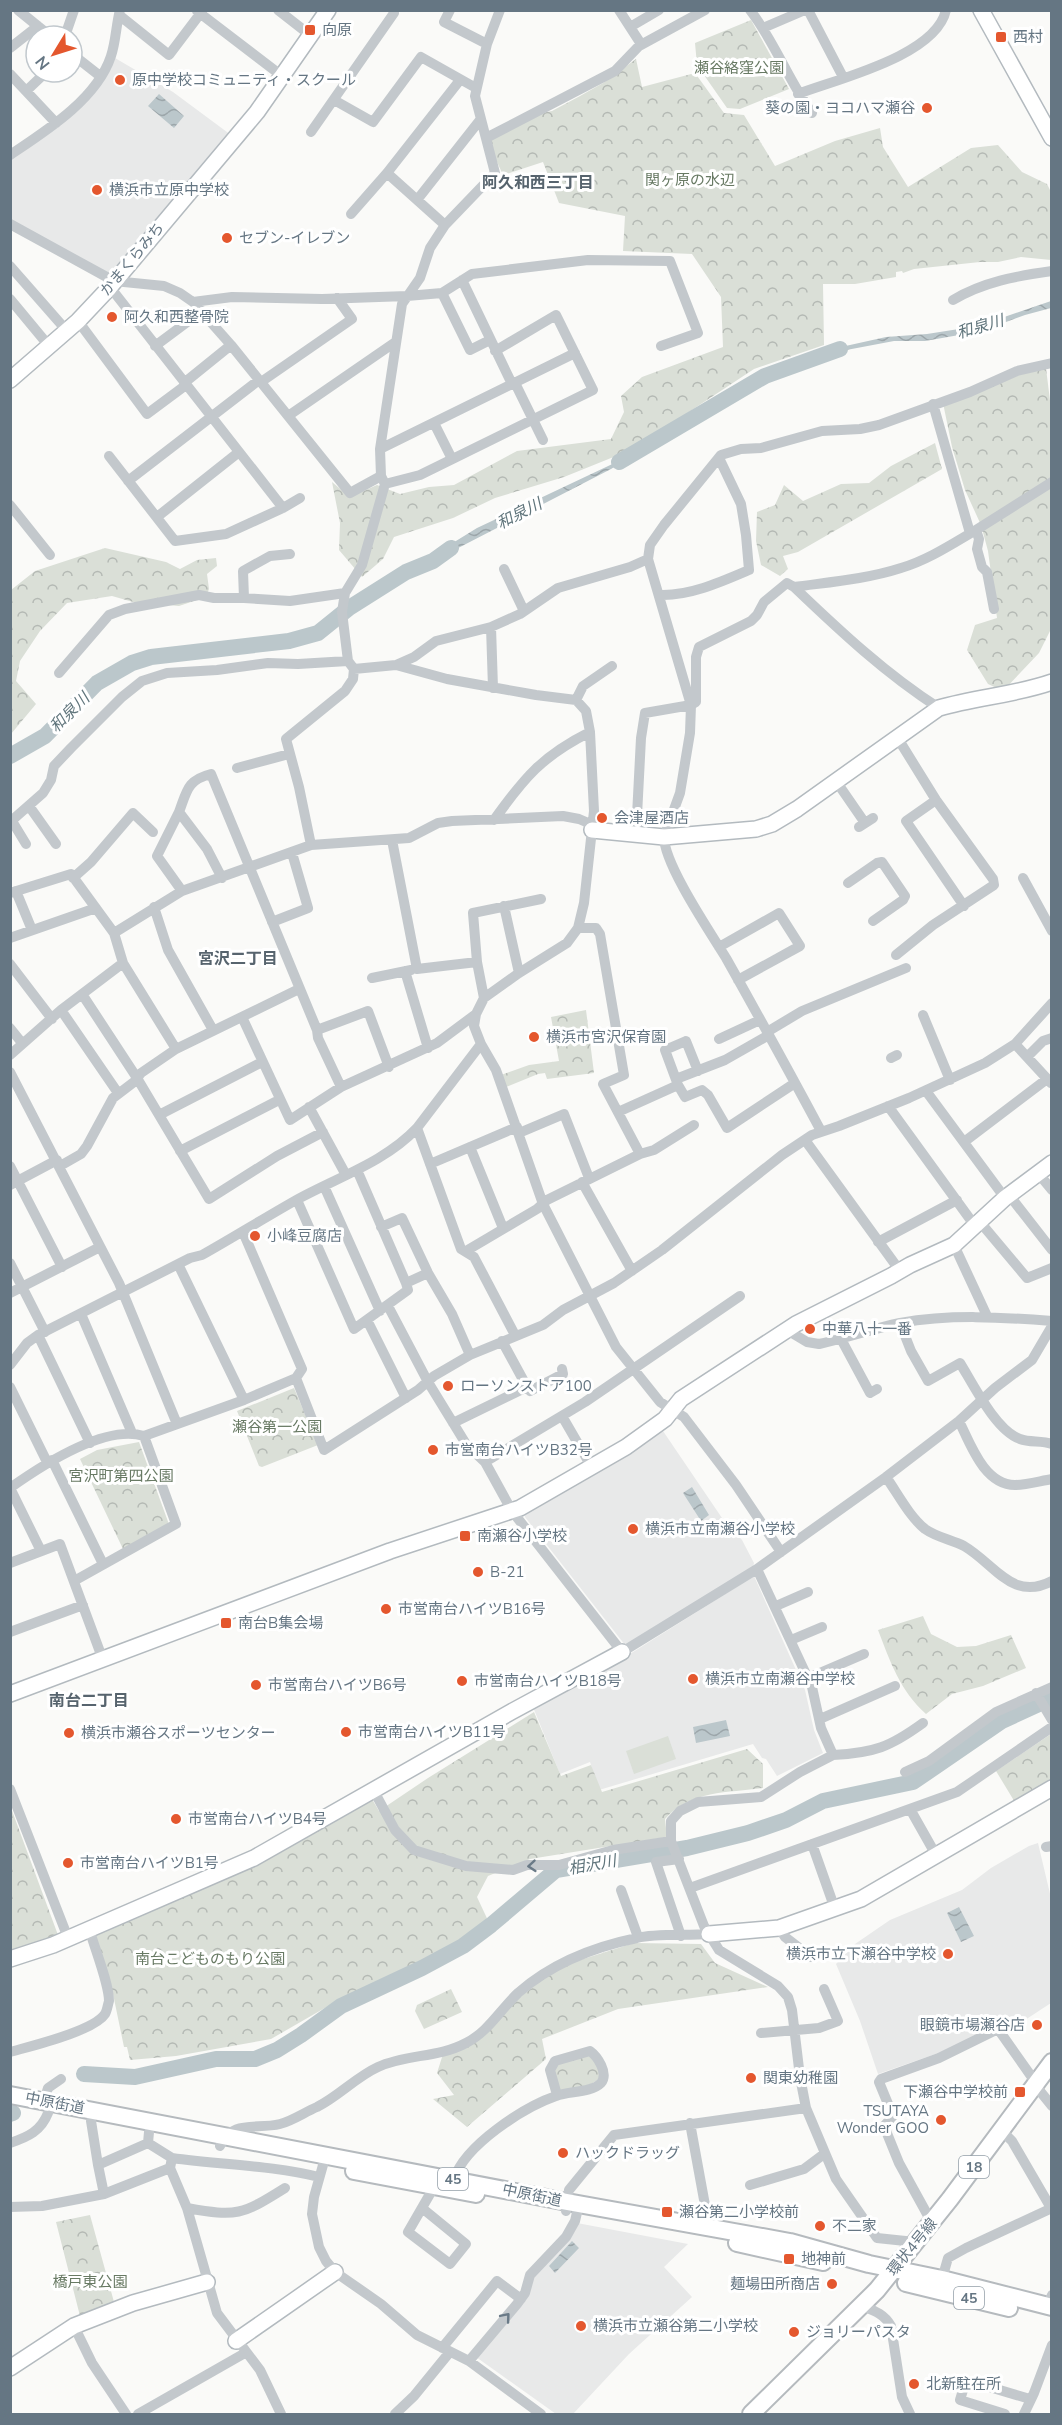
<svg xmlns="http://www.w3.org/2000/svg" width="1062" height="2425" viewBox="0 0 1062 2425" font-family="'Nunito Sans','Noto Sans JP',sans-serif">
  <defs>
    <pattern id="forest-crowns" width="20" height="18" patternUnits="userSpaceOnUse" patternTransform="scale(1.5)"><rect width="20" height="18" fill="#dadfd7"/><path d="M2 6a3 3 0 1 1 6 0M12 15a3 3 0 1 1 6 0" fill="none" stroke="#b4b9b4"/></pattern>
    <pattern id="water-waves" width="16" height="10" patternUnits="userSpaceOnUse" patternTransform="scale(1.5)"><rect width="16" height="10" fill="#bbc7cb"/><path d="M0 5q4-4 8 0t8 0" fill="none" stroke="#9ca6aa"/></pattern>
  </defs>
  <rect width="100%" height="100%" fill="#fafaf8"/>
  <path fill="#e8e9e9" d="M115,58L173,92L231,135L111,277L11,221L10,159L52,131Z
    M663,1431L722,1518L742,1540L754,1563L753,1567L625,1645L525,1517V1513Z
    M754,1576L805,1690L814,1730L823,1753L777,1776L766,1759L762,1758L753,1744L599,1790L590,1762L560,1774L533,1707L606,1669Z
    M1038,1843L1051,1898V2003L1025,2020L1023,2016L1003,2028L1000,2024L947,2050L878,2074L860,2021L836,1964L855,1944L890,1920L962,1890L991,1868L1029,1846Z
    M577,2223L688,2244L664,2267L692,2297L629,2354L573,2414H556L476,2357L534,2273Z"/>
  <path fill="url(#forest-crowns)" d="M751,20L789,89L740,109L727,108L697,65L695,43Z
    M636,59L642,87L695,73L724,113L744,115L775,166L835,141L880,128L883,147L908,187L971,148L998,145L1022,172L1047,184L1051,192V260L1021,257L998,262H980L914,269L903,273L902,271L896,272V277L855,284H823L824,345L754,369L654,435L621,454L564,477L495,498L453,518L394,537L383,559L362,577L339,550L340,523L332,482L350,497L377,485L400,494L429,487L454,485L517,451L611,439L624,412L621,396L642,377L723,347L721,297L692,254L623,251L625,216L559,203L543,162L503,175L486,138L530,115L552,111L580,96L603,83Z
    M1046,368L1052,417L1051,629L1039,653L1003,691L988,684L967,650L975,625L997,618L988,551L981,525L965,490L952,447L943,403L1022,373Z
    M935,443L942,469L798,552L783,556L788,569L780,576L761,565L756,541L757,512L775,505L784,485L803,501L841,484L869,483L891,466Z
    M105,548L166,562L180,569L197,560L216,558L217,566L207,574L209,589L206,597L179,606L133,602L112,596L67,603L40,631L20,661L16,681L36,704L11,734V590L35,571Z
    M586,1010L594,1073L547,1079L545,1073L538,1074L506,1087L501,1075L529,1065L559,1061L551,1017Z
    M294,1388L318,1445L262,1467L259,1466L237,1411Z
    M139,1442L170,1527L123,1549L80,1459L97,1450Z
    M923,1616L931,1634L957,1647L976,1646L1011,1635L1026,1668L983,1686L952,1694L926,1714C900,1691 890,1661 878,1630Z
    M534,1712L561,1776L591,1765L602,1792L747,1749L763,1764V1788C728,1793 690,1790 665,1819L667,1837L530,1859L488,1876L477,1897L492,1929L394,1982L330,2005L271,2039L176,2056L130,2060L127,2047H124L113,1994L93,1931L259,1862L372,1799L379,1811L428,1778Z
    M1051,1734V1784L1016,1804L996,1771Z
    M11,1808L58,1935L11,1950H10Z
    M634,1943L701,1944L715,1963L768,1987L618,2009L542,2039L546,2059L467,2127L433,2099L454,2095L437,2073L443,2054L469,2046L518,1999L558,1967Z
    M451,1989L462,2012L424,2029L415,2011L417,2005Z
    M589,2054L596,2059L600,2077C591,2088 574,2088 560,2091L554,2072L557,2065Z
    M90,2215L114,2302L80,2316L56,2222Z"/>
  <path fill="#dadfd7" d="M668,1736L676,1759L634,1774L626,1751Z"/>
  <path fill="url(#water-waves)" d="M159,94L184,116L174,128L148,106Z
    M1051,301V308L1025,315L982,331L925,341H894L820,355L841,347L886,337L927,334L978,326Z
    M642,450L611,469L433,561L443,549L477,528Z
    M692,1487L709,1515L701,1521L683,1493Z
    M726,1720L730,1736L696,1743L693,1727Z
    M959,1907L974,1936L961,1942L947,1913Z
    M572,2241L579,2248L555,2273L549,2266Z"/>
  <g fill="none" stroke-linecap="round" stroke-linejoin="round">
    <path stroke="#bbc7cb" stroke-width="16" d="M619,462L765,376L840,349
      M10,756L45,736L97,683L132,663L151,657L289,641L318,633L349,608L406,572L433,561L451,548
      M84,2074L135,2077L216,2059H255L277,2050L301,2035L341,2006L422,1968L463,1946L491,1925L556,1870L687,1848L748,1833L786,1820L823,1801L913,1782L1002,1721L1052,1698
      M10,2114L13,2113"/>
    <defs>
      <path id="secondary" d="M981,10L1052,138
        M10,380L78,321L110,287L257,112L328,10
        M592,830L664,837L756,829L772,824L797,809L939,708C977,697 1015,695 1052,682
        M10,1694L390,1551L520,1508L626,1447L665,1419L681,1399L796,1324L891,1276L910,1265L954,1245L1005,1198L1052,1163
        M709,1934L779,1928L861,1899L1052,1788
        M10,1959L53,1945L254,1858L511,1712L622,1652
        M236,2341L335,2272
        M10,2368L74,2326L133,2303L207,2282"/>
      <path id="primary" d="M10,2095L567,2202L790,2242L869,2264L942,2279L1052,2307
        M354,2171L476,2194
        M737,2243L823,2262
        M906,2283L1009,2308
        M751,2414L877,2290L950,2199L1052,2062"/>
    </defs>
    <use href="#secondary" stroke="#b3babf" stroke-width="18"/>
    <use href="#primary" stroke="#b5babe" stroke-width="20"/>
    <path stroke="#c3c8cc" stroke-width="10" d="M18,10L50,36
      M278,10L310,35
      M450,10L444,22L487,44
      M619,10L641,44
      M750,10C775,42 788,80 812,113
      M808,10L843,77
      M197,11L282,76
      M119,15L169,55L203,10
      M630,27L659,10
      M763,28L805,10
      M65,36L74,10
      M10,48L38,26
      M72,54L100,76
      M10,74L56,123
      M26,91L46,72
      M798,94C837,79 936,56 946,10
      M334,100L373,122L421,57L476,88
      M311,132L394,13
      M486,138L615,71L639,46L705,10
      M10,155C46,131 97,99 111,56C116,41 116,25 120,10
      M387,173L445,225
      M417,200L480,120
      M351,214L387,173L460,80
      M10,224L114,281L164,286L180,293L193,302L231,345L350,493L381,476
      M10,266L67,331
      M462,280L512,384
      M110,287L283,508
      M442,293L470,350L490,340
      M10,299L49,346
      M953,300C983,282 1016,276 1052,271
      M193,302L232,297L322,299L407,296L442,293L472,274L588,260L670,261L698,333L661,346
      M78,321L147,414L186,385
      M155,346L202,311
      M261,382L352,319L337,298
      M184,383L231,345
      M515,383L543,440
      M933,404L970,533
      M288,416L394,343
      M434,423L452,459
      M380,449L575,353
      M109,456L175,541L226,534L283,508L300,498
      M128,481L259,380
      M385,484L420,475L593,390L556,315L495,351
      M10,505L50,555
      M157,517L239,452
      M976,530L1052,482
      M290,554L270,556L243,571L244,598L290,601L345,593
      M504,569L524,611
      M660,595C690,596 721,582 749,570L746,535L741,504L719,458
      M491,627L493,688
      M348,661L354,669L396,665L447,679L536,695L576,700
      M396,665L414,657L436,641L491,627L520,614L558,588L630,567L648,559
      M612,666L583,686L576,700L586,711L590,732L594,811L584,903L578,928L567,943L519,973L484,998L476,1014L474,1026L481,1044L496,1070L543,1204L616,1347L660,1402L684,1417L736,1485L781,1552
      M59,673L109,615L125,609L199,595L214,598H244
      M939,708C886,674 840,631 794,587C830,582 867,579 901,568C928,560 952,544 976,530L979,539L977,549L982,567L987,572L994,609
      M237,768L289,754
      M836,781L865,823
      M936,800L906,821L964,906
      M29,806L56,844
      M179,812L157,856L182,891
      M494,820C524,778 542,756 590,732
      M12,821L26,844
      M10,822L43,793L51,780L54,766L71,748L122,697L142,681L167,673L217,670L268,663L298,664L348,661L342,612L345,593L362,565L385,484L381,476L380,449L402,304L420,278L430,248L445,225L495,173L475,96L487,44L500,10
      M859,827L873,818
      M636,835L641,738L645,713L691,705L696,702V657L699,647L751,621L757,615L764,602L787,583L794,587
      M392,840L417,969L477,962L484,998
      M311,845L299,787L286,739L345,691L353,679L354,669
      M73,878L91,862L133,813L153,832
      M222,878L207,849L179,812C187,791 187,780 211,774L317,1030L318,1038L341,1087
      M1023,878L1052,931
      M848,883L877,863L882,862L905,896L903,900L873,921
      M16,891L32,930
      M10,893L71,874L114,933L123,963L176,1049
      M504,906L519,973
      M154,907L168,950L213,1030
      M272,922L308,908L292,853
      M578,928H596L600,934L624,1075L603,1084L640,1154
      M114,933L182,891L311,845L409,838L438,823L452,821L563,816L579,819L593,825
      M10,938L96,908
      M719,947L779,913L800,946L738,980
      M896,955L933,925L994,885L993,879L936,800L897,737
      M477,962L473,913L541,899
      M10,964L52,1019
      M405,971L428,1048
      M372,978L411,970
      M82,994L137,1078L209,1199L277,1156L323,1132
      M61,1010L118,1093
      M923,1015L950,1080
      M242,1017L290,1120L341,1087L437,1043L476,1014
      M10,1028L22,1043
      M317,1030L368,1011L389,1067
      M767,1032L802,1011L906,968
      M719,1039L760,1020
      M1015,1044L1051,1083
      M10,1055L61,1010L123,963
      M1027,1057L1043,1041L1052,1038
      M891,1058L897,1055
      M698,1071L686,1041L665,1050L678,1085L685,1097L702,1090L708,1095L727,1128L795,1083
      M10,1072L119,1283L177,1424
      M676,1079L725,1060L769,1035
      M926,1091L1005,1198
      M888,1106L975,1226
      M309,1107L346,1175
      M618,1112L678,1085
      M159,1115L262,1062
      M417,1128L461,1249L474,1257L515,1335
      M821,1131C790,1073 758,1015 726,958C710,932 664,864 664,837L680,793L690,733L691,705L648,559L650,545L664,525L721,455L741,449L761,448L822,431L860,429L879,425L970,392L1017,371L1052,363
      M519,1133L564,1114L589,1178
      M805,1140L900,1271
      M964,1142L1047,1079
      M470,1147L503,1228
      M180,1151L279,1100
      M430,1164L517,1127
      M10,1166L62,1267
      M60,1166L81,1154L87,1146L113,1098L134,1082L141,1073L176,1049L299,989
      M357,1170L406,1283
      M1038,1173L1052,1190
      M582,1182L632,1271
      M10,1185L57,1160
      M324,1186L380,1311
      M1009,1195L1052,1250
      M297,1200L354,1329L408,1290L406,1283L428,1273
      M980,1222L1027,1278L1052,1268
      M381,1227L402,1218L428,1273L452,1314L470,1355
      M243,1232L302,1369L296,1378L324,1450L418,1390L434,1376L470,1355L543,1325L563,1310L614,1283L662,1250L782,1155L812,1135L839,1126L909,1098L985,1063L1015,1044L1052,1003
      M878,1242L957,1200
      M954,1245L987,1316
      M466,1251L537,1209L547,1200L640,1154L654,1150L694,1125
      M10,1263L45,1332
      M178,1264L244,1400
      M10,1293L100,1247
      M388,1306L428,1382L466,1444L485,1462L512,1511L622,1652L757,1569
      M81,1314L132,1433
      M367,1320L406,1398
      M900,1323L911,1351L928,1381L960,1363C973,1384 996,1431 1020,1439C1030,1443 1041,1440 1052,1444
      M787,1330L807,1342L819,1344C846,1338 872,1329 900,1323C950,1314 1001,1317 1052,1321
      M38,1335L90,1443
      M841,1339L870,1393L877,1389
      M10,1365L27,1343L38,1335L190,1258L202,1255C234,1237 266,1217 298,1199C338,1177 385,1162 417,1128L481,1044
      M10,1387L47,1462
      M527,1387L530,1391L563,1374L562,1369
      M562,1416L591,1466
      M959,1421C970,1443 984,1485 1015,1485C1026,1485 1040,1481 1052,1479
      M453,1423L527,1387L502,1341
      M52,1460L103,1564
      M485,1462L585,1402L740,1296
      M886,1477C898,1494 909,1516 925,1529C936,1537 952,1540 964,1546C995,1564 1012,1602 1052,1581
      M10,1488C41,1466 104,1424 144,1436L244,1400L296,1378
      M10,1488L41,1551
      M10,1563L60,1544L103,1660
      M74,1581L176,1524L144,1436
      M776,1606L808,1592
      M10,1632L83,1605
      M791,1640L822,1627
      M808,1678L864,1654
      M1036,1693L1052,1720
      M820,1719L895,1686
      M833,1755C874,1753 890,1747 923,1723
      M905,1772L929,1761L996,1712L1052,1687
      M10,1789L68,1938
      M374,1791L395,1830L414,1850L466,1866L513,1870L527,1865H559L613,1850L671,1841
      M910,1809L936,1855
      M812,1844L835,1909
      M1046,1847L1052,1846
      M679,1859L656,1862L681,1936
      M690,1888L957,1792L1052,1727
      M621,1890L638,1937
      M779,1928L785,1937L811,1957
      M761,2033L819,2028L838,2021L824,1989
      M10,2052C31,2046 94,2031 105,2014C107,2011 108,2004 109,2001C109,1983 94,1947 89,1928
      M1035,2085L1052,2106
      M44,2101L48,2088L61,2079
      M806,2108L800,2077L792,2010L788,1997L778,1986L719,1950L704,1926L671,1841V1821L680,1811L698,1802L761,1797L800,1772L833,1755L821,1728L812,1687L757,1569L886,1477L959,1421L995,1388L1032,1360L1052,1326
      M91,2121L98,2165
      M690,2123L709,2227
      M1002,2131L1012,2141L1051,2208
      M10,2143C28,2137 41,2131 48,2113
      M148,2143L172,2158
      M220,2146C232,2119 256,2130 280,2124C292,2121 305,2112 317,2107C339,2096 356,2077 378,2067C406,2054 438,2058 466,2043C488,2032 500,2010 518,1993C551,1964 593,1947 637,1938C657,1933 687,1936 709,1934
      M323,2165L314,2197L312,2214L319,2247L326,2261L335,2272L381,2304L417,2335L469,2361L541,2414
      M170,2168L187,2208L217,2313L260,2370L281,2414
      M454,2179C465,2145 524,2107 556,2096C569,2091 591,2093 601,2083C609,2073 597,2056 590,2051L555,2061L550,2070L557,2095
      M750,2185L804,2169L824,2154
      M104,2194L98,2165L148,2143L149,2132
      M10,2207L42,2206L104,2194L170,2168L172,2158C221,2165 271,2165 319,2177
      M187,2208C237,2217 242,2215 285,2188
      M422,2208L466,2244L450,2264L408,2232L434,2187
      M566,2211L569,2190L614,2135L806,2108L836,2179L877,2238L915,2242
      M932,2223L899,2163L884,2126L893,2116L879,2082L881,2079L939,2058L998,2029L1036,2083
      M942,2279L948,2258L966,2248L1052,2208
      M862,2306C875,2311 884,2314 891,2326L902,2397L910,2414
      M1047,2306L1052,2295
      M74,2326L92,2363L126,2414
      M442,2348L497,2281L521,2299
      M469,2361L517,2304L525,2293L530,2275L566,2237L575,2221L579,2204
      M138,2414L245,2353
      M395,2414L414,2396L449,2353
      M1005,2414L960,2400L966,2380L1030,2399
      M1024,2414L1034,2393L1052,2345"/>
    <use href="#secondary" stroke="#fff" stroke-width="15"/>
    <use href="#primary" stroke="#fff" stroke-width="16"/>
  </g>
  <defs><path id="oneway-chevron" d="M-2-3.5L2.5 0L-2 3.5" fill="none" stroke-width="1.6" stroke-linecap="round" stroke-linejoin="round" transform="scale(1.5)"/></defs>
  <g stroke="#6a7a87">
    <use href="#oneway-chevron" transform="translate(532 1866) rotate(175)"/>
    <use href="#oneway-chevron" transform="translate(506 2317) rotate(-50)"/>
  </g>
  <g fill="#e4572e" stroke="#fff" stroke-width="2">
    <rect x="304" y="24" width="12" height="12" rx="3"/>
    <rect x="995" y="31" width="12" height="12" rx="3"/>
    <circle cx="120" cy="80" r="6"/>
    <circle cx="927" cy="108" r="6"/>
    <circle cx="97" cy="190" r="6"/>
    <circle cx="227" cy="238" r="6"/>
    <circle cx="112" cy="317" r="6"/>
    <circle cx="602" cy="818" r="6"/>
    <circle cx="534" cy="1037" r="6"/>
    <circle cx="255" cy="1236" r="6"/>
    <circle cx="810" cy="1329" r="6"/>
    <circle cx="448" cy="1386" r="6"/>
    <circle cx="433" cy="1450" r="6"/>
    <circle cx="633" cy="1529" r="6"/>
    <rect x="459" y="1530" width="12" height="12" rx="3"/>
    <circle cx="478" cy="1572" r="6"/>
    <circle cx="386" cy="1609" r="6"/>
    <rect x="220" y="1617" width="12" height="12" rx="3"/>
    <circle cx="693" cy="1679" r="6"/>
    <circle cx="462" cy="1681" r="6"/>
    <circle cx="256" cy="1685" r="6"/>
    <circle cx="346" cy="1732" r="6"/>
    <circle cx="69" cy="1733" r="6"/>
    <circle cx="176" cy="1819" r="6"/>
    <circle cx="68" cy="1863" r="6"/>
    <circle cx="948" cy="1954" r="6"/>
    <circle cx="1037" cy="2025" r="6"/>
    <circle cx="751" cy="2078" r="6"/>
    <rect x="1014" y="2086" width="12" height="12" rx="3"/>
    <circle cx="941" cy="2120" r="6"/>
    <circle cx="563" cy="2153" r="6"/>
    <rect x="661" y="2206" width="12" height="12" rx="3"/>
    <circle cx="820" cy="2226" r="6"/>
    <rect x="783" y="2253" width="12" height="12" rx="3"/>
    <circle cx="832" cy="2284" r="6"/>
    <circle cx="581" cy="2326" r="6"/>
    <circle cx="794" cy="2332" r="6"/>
    <circle cx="914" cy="2384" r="6"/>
  </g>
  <g text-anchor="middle" stroke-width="6" stroke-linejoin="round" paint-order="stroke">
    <g fill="#fff" stroke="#939fa8" stroke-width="1.5">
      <rect x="959" y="2156" width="30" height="22" rx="4.5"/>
      <rect x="438" y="2168" width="30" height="22" rx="4.5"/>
      <rect x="954" y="2287" width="30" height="22" rx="4.5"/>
    </g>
    <g font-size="14" font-weight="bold" fill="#657683">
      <text x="974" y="2172">18</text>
      <text x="453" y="2184">45</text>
      <text x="969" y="2303">45</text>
    </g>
    <g font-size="15" fill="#657683" stroke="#fff" text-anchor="start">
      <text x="322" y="35">向原</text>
      <text x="1013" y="42">西村</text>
      <text x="132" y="85">原中学校コミュニティ・スクール</text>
      <text x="915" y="113" text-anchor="end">葵の園・ヨコハマ瀬谷</text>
      <text x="109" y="195">横浜市立原中学校</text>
      <text x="239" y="243">セブン-イレブン</text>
      <text x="124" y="322">阿久和西整骨院</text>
      <text x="614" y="823">会津屋酒店</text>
      <text x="546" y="1042">横浜市宮沢保育園</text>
      <text x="267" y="1241">小峰豆腐店</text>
      <text x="822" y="1334">中華八十一番</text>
      <text x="460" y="1391">ローソンストア100</text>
      <text x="445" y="1455">市営南台ハイツB32号</text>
      <text x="645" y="1534">横浜市立南瀬谷小学校</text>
      <text x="477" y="1541">南瀬谷小学校</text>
      <text x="490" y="1577">B-21</text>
      <text x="398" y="1614">市営南台ハイツB16号</text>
      <text x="238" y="1628">南台B集会場</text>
      <text x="705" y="1684">横浜市立南瀬谷中学校</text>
      <text x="474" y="1686">市営南台ハイツB18号</text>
      <text x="268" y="1690">市営南台ハイツB6号</text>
      <text x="358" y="1737">市営南台ハイツB11号</text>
      <text x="81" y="1738">横浜市瀬谷スポーツセンター</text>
      <text x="188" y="1824">市営南台ハイツB4号</text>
      <text x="80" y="1868">市営南台ハイツB1号</text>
      <text x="936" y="1959" text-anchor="end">横浜市立下瀬谷中学校</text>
      <text x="1025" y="2030" text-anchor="end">眼鏡市場瀬谷店</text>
      <text x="763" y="2083">関東幼稚園</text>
      <text x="1008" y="2097" text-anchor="end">下瀬谷中学校前</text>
      <text x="929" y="2116" text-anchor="end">TSUTAYA<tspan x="929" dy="17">Wonder GOO</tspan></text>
      <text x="575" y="2158">ハックドラッグ</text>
      <text x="679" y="2217">瀬谷第二小学校前</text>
      <text x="832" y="2231">不二家</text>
      <text x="801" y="2264">地神前</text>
      <text x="820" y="2289" text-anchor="end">麺場田所商店</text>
      <text x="593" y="2331">横浜市立瀬谷第二小学校</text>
      <text x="806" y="2337">ジョリーパスタ</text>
      <text x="926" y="2389">北新駐在所</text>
    </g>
    <g font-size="15" fill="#687a64" stroke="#fff">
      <text x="739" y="73">瀬谷絡窪公園</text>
      <text x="690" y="185">関ヶ原の水辺</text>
      <text x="277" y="1432">瀬谷第一公園</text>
      <text x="121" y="1481">宮沢町第四公園</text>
      <text x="210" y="1964">南台こどものもり公園</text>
      <text x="90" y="2287">橋戸東公園</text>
    </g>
    <g font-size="15" fill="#657683" stroke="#fff">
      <text transform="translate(132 259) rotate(-50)" y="5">かまくらみち</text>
      <text transform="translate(55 2103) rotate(11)" y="5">中原街道</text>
      <text transform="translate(532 2195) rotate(12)" y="5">中原街道</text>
      <text transform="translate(912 2247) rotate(-51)" y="5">環状4号線</text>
    </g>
    <g font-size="16" font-weight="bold" fill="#57646e" stroke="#fff">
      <text x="538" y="188">阿久和西三丁目</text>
      <text x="238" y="964">宮沢二丁目</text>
      <text x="89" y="1706">南台二丁目</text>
    </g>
    <g font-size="16" font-style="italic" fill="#60757c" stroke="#fff">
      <text transform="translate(980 326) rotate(-16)" y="6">和泉川</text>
      <text transform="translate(519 513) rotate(-27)" y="6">和泉川</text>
      <text transform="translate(69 712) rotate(-45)" y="6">和泉川</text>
      <text transform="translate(592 1864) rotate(-10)" y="6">相沢川</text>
    </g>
  </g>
  <rect width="1062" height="2425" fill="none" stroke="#657683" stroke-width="24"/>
  <g transform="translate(54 54) rotate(232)"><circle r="28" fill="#ffffff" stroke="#c1c8cd" stroke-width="1.5"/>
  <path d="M0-4.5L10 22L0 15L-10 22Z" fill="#e4572e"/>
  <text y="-9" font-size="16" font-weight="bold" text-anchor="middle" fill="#657683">N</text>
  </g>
</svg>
